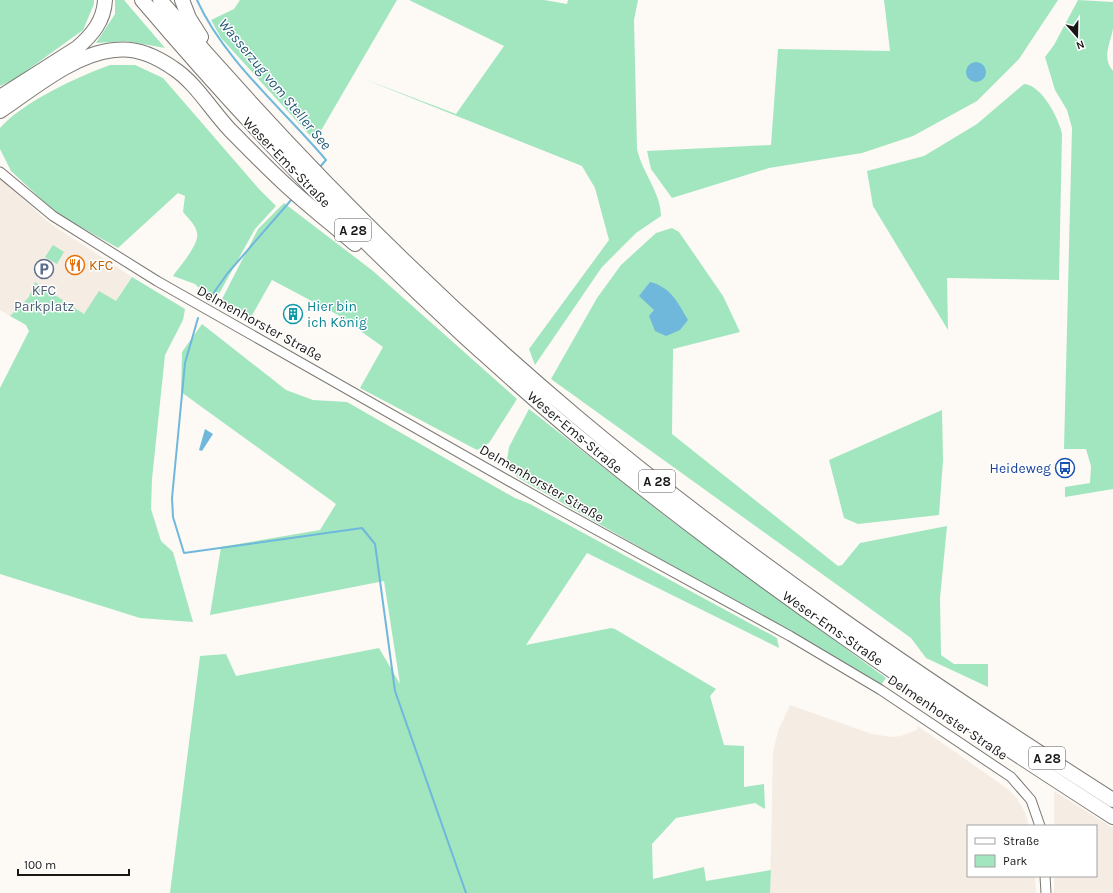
<svg xmlns="http://www.w3.org/2000/svg" width="1113" height="893" viewBox="0 0 1113 893" font-family="Karla,sans-serif">
  <rect width="100%" height="100%" fill="#fdf9f5"/>
  <path fill="#f5ede3" d="M0,178L48,222L132,277L116,301L84,314L29,297L10,316L0,310Z
    M790,705L872,734L892,737L901,736L917,730L918,726L1008,789L1018,800L1025,812L1029,826H968V876H1035L1036,893H770L773,753L778,731Z
    M1054,791L1113,828V893H1054V876H1096V826H1054Z"/>
  <path fill="#a1e6bf" d="M0,0H94V4L83,30L15,79L0,86Z
    M115,0H124L165,48L126,41L96,43L115,14Z
    M240,0H397L315,141L221,38L211,20L234,9Z
    M409,0H544L567,4L568,0H638L634,20L637,149C642,172 661,193 661,216L636,233L602,267L535,365L529,349L609,240L595,188L582,166L364,79L456,114L504,46Z
    M884,0H1058L1019,59L977,101L913,136L862,153L769,168L672,198L651,169L647,151L771,145L778,49L890,51Z
    M1078,0L1113,2C1113,10 1113,20 1113,28C1111,43 1101,57 1113,71V489L1065,497V487L1090,483L1091,466L1086,449H1064L1072,128L1067,110L1055,90L1045,57L1054,45Z
    M110,65H135L163,78L259,189L276,206L255,229L214,303L195,284L173,276C179,267 200,244 197,233C196,225 188,218 183,212L185,196L178,193L118,248L56,213L11,171L0,149V128C23,102 77,77 110,65Z
    M1024,84C1042,85 1059,119 1062,134L1059,280L947,278L948,330L873,206L867,171L924,156L977,124Z
    M284,203L373,271L517,399L489,443L477,450L360,388L383,347L338,315L272,280L251,317L220,303L258,229Z
    M672,228L679,232L723,296L740,332L673,349L672,434L838,566L842,565L860,543L947,526L940,598L941,655L954,664H988V687L926,658L911,638L551,379L597,298L621,265L656,233Z
    M53,245L64,252L57,264L45,257Z
    M132,277L185,309L183,320L165,355L152,479L151,509L161,541L173,552L193,622L140,618L0,574V388L29,331L26,325L10,316L29,297L35,282L84,314L99,291L116,301Z
    M202,324L286,390L313,400L347,402L515,498L530,504L777,638L779,648L587,553L526,645L611,628L615,629L716,689L710,696L724,745L744,746V787L764,784L765,809L755,803L676,818L652,844L653,879L704,867L706,881L771,870L770,893H170L200,656L226,654L236,676L379,648L400,684L384,581L210,615L221,547L320,530L336,504L181,392L182,352Z
    M529,409L674,523L886,678L881,685L517,477L507,460L509,447Z
    M942,410L943,460L939,515L858,524L844,518L829,460Z"/>
  <path fill="#6fb8dc" d="M966 72a10 10 0 1 1 20 0a10 10 0 1 1-20 0Z
    M650,282C671,287 678,303 688,320L680,330L666,336L655,331L649,316L654,310L639,296Z
    M205,429L213,434L202,451L199,450Z"/>
  <g fill="none" stroke-linecap="round" stroke-linejoin="round">
    <path stroke="#6fb8dc" stroke-width="2" d="M197,0C224,60 283,109 326,160L319,168
      M208,301L227,274L292,199
      M198,318L185,363L172,498L173,517L184,553L362,528L375,544L395,691L466,893"/>
    <defs>
      <path id="minor" d="M0,172L53,216L157,281L553,506L790,636L881,690L1011,777L1031,800L1040,826
        M1045,876L1046,893"/>
      <path id="highway" d="M142,0C243,119 350,231 465,337C505,373 544,409 586,443C753,579 932,701 1113,817
        M160,0C288,150 426,290 577,417C745,558 928,682 1113,800
        M182,0L189,18L201,37
        M0,97L77,48C92,35 104,21 105,0
        M0,111C33,89 74,54 114,50C135,47 156,56 173,68C196,83 211,110 230,130C249,149 268,169 288,187C310,207 333,225 355,244"/>
    </defs>
    <use href="#minor" stroke="#7b7874" stroke-width="11"/>
    <use href="#highway" stroke="#7b7874" stroke-width="16"/>
    <use href="#minor" stroke="#fff" stroke-width="9"/>
    <use href="#highway" stroke="#fff" stroke-width="14"/>
  </g>
  <defs>
    <symbol id="restaurant-ring" viewBox="-11 -11 22 22"><circle r="9.5" fill="#fff" stroke="#e8710a" stroke-width="1.5"/><path d="M-5-6h1v4h1v-4h1v4h1v-4h1v5L-1.5 .5V6h-2V.5L-5-1ZM5-6V6H3V1.5H1.5Q1.5-4 5-6Z" fill="#e8710a"/></symbol>
    <symbol id="parking-ring" viewBox="-11 -11 22 22"><circle r="9.5" fill="#fff" stroke="#5c6f8a" stroke-width="1.5"/><path d="M-3.5-5.5H1a3.5 3.5 0 0 1 0 7H-1V5.5H-3.5ZM-1-3.4V-.6H.8a1.4 1.4 0 0 0 0-2.8Z" fill="#5c6f8a"/></symbol>
    <symbol id="building-ring" viewBox="-11 -11 22 22"><circle r="9.5" fill="#fff" stroke="#0f9aa8" stroke-width="1.5"/><path d="M-4-6H4V6H1V3H-1V6H-4ZM-2.5-4.3h1.7v1.8h-1.7ZM.8-4.3h1.7v1.8H.8ZM-2.5-1h1.7V.8h-1.7ZM.8-1h1.7V.8H.8Z" fill="#0f9aa8"/></symbol>
    <symbol id="bus-ring" viewBox="-11 -11 22 22"><circle r="9.5" fill="#fff" stroke="#1a4fb4" stroke-width="1.5"/><path d="M-5-6H5V4H4V6H2V4H-2V6H-4V4H-5ZM-3.5-4V0h7V-4ZM-3.5 1.2v1.5H-2V1.2ZM2 1.2v1.5H3.5V1.2Z" fill="#1a4fb4"/></symbol>
  </defs>
  <g fill-rule="evenodd">
    <use href="#restaurant-ring" x="64" y="254" width="22" height="22"/>
    <use href="#parking-ring" x="33" y="258" width="22" height="22"/>
    <use href="#building-ring" x="282" y="303" width="22" height="22"/>
    <use href="#bus-ring" x="1054" y="457" width="22" height="22"/>
  </g>
  <g text-anchor="middle" stroke-width="3" stroke-linejoin="round" paint-order="stroke">
    <g fill="#fff" stroke="#5d5d5c" stroke-width="1">
      <rect x="335" y="219" width="36" height="22" rx="3"/>
      <rect x="639" y="470" width="36" height="22" rx="3"/>
      <rect x="1029" y="747" width="36" height="22" rx="3"/>
    </g>
    <g font-size="13" font-weight="bold" fill="#181716">
      <text x="353" y="235">A 28</text>
      <text x="657" y="486">A 28</text>
      <text x="1047" y="763">A 28</text>
    </g>
    <g font-size="14" fill="#181716" stroke="#fff">
      <text transform="translate(287 162) rotate(46)" y="5">Weser-Ems-Straße</text>
      <text transform="translate(260 323) rotate(29)" y="5">Delmenhorster Straße</text>
      <text transform="translate(575 432) rotate(40)" y="5">Weser-Ems-Straße</text>
      <text transform="translate(542 483) rotate(30)" y="5">Delmenhorster Straße</text>
      <text transform="translate(833 628) rotate(35)" y="5">Weser-Ems-Straße</text>
      <text transform="translate(948 717) rotate(34)" y="5">Delmenhorster Straße</text>
    </g>
    <g font-size="14" fill="#c56008" stroke="#fff" text-anchor="start">
      <text x="89" y="270">KFC</text>
    </g>
    <g font-size="14" fill="#4e5e75" stroke="#fff">
      <text x="44" y="295">KFC<tspan x="44" dy="16">Parkplatz</tspan></text>
    </g>
    <g font-size="14" fill="#0d838f" stroke="#fff" text-anchor="start">
      <text x="307" y="311">Hier bin<tspan x="307" dy="16">ich König</tspan></text>
    </g>
    <g font-size="14" fill="#164399" stroke="#fff" text-anchor="end">
      <text x="1051" y="473">Heideweg</text>
    </g>
    <g font-size="15" font-style="italic" fill="#225b75" stroke="#fff">
      <text transform="translate(275 84) rotate(50)" y="5">Wasserzug vom Steller See</text>
    </g>
  </g>
  <rect x="967" y="825" width="130" height="52" fill="#ffffff" stroke="#a3a2a2"/>
  <rect x="975" y="838" width="20" height="6" fill="#ffffff" stroke="#a3a2a2"/>
  <text x="1003" y="845" font-size="12" fill="#181716">Straße</text>
  <rect x="975" y="855" width="20" height="12" fill="#a1e6bf" stroke="#a3a2a2"/>
  <text x="1003" y="865" font-size="12" fill="#181716">Park</text>
  <g transform="translate(1077 36) rotate(160)" stroke="#ffffff" stroke-width="3" paint-order="stroke">
  <path d="M0-3L7 15L0 10L-7 15Z" fill="#181716"/>
  <text y="-6" font-size="11" font-weight="bold" text-anchor="middle" fill="#181716">N</text>
  </g>
  <path d="M18 869v6h111v-6" fill="none" stroke="#181716" stroke-width="2"/>
  <text x="24" y="869" font-size="12" fill="#181716" stroke="#ffffff" stroke-width="3" paint-order="stroke">100 m</text>
</svg>
